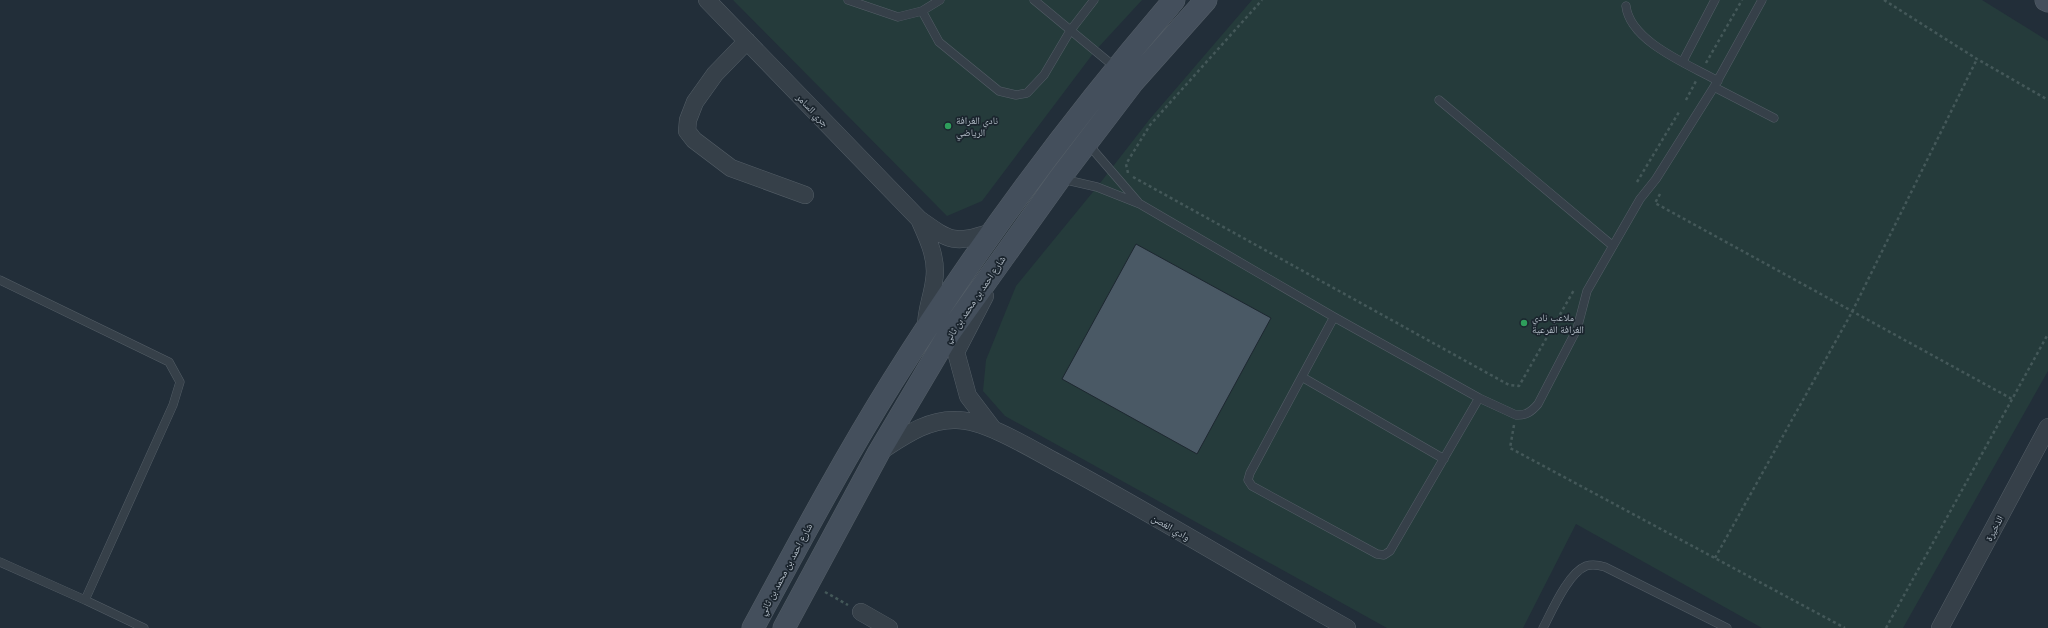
<svg xmlns="http://www.w3.org/2000/svg" width="2048" height="628" viewBox="0 0 2048 628" font-family="Montserrat,'Noto Naskh Arabic',sans-serif">
  <rect width="100%" height="100%" fill="#222e39"/>
  <path fill="#253b3b" d="M733,0H1142L1095,51L982,201L947,216Z
    M1252,0H1982L2048,41V371L1903,628H1762L1576,524L1523,628H1387L1005,416L983,391L986,360L1016,286L1097,187L1149,120Z"/>
  <path fill="#4a5965" stroke="#1d2730" d="M1136,244L1271,318L1197,454L1062,379Z"/>
  <g fill="none" stroke-linecap="round" stroke-linejoin="round">
    <defs>
      <path id="lane" d="M848,0L898,17L922,11L940,0
        M1034,0L1116,68
        M1626,6C1630,42 1690,65 1718,81
        M922,11L939,42L999,91L1016,95L1027,93L1044,75L1070,31L1094,0
        M1683,61L1715,0
        M1714,87L1774,118
        M1439,100L1613,246
        M1088,144L1138,202
        M1062,179L1097,187L1140,204L1334,317L1479,398L1516,415C1526,416 1532,411 1538,404L1577,329L1587,291L1640,199L1656,179L1714,87L1762,0
        M0,280L169,362L180,382L173,405L85,600L0,562
        M1334,317L1250,473L1248,480L1252,486L1377,554L1384,555L1390,551L1479,398
        M1302,377L1444,459
        M85,600L144,628
        M1543,628C1552,611 1568,573 1586,566C1592,564 1599,565 1605,567L1727,628"/>
      <path id="street" d="M707,0L919,219C951,242 954,244 992,232
        M747,41L715,74L695,102L688,120L687,131L694,140L731,168L805,195
        M919,219C928,239 938,259 934,281C932,298 925,312 926,330
        M985,296L956,352L968,396L993,429
        M879,452C903,437 927,419 956,420C985,420 1030,448 1056,462C1155,515 1250,574 1347,628
        M861,612L889,628
        M1940,628L2048,427"/>
      <path id="secondary" d="M2046,0L2048,1
        M753,628C798,545 842,462 892,382C976,248 1071,120 1174,0
        M784,628L879,452L950,332L1060,178L1133,82L1206,0"/>
    </defs>
    <use href="#lane" stroke="#545e67" stroke-width="9"/>
    <use href="#street" stroke="#545e67" stroke-width="18"/>
    <use href="#secondary" stroke="#545e67" stroke-width="23"/>
    <path stroke="#445859" stroke-width="2.5" stroke-dasharray="3 3" stroke-linecap="butt" d="M1884,0L1977,59L2048,100
      M1706,63L1742,0
      M1686,100L1696,81
      M1128,173L1126,164L1150,125L1262,0
      M1133,177L1509,385L1519,386L1574,290
      M1637,182L1679,112
      M1660,194L1655,203L2012,399
      M1514,425L1510,448L1845,628
      M1715,558L1852,312L1977,59
      M825,592L848,605
      M1886,628L2048,334"/>
    <use href="#lane" stroke="#364049" stroke-width="8"/>
    <use href="#street" stroke="#364049" stroke-width="17"/>
    <use href="#secondary" stroke="#444f5c" stroke-width="22"/>
  </g>
  <g fill="#2e9e5b" stroke="#1b252e" stroke-width="1.5">
    <circle cx="948" cy="126" r="4"/>
    <circle cx="1524" cy="323" r="4"/>
  </g>
  <g text-anchor="middle" stroke-width="3.5" stroke-linejoin="round" paint-order="stroke">
    <g font-size="10" fill="#b1bbc5" stroke="#1b252e">
      <text transform="translate(813 110) rotate(46)" y="4">جري السامر</text>
      <text transform="translate(974 299) rotate(-56)" y="4">شارع احمد بن محمد بن ثاني</text>
      <text transform="translate(1171 527) rotate(30)" y="4">وادي الغصن</text>
      <text transform="translate(1994 528) rotate(-62)" y="4">الذخيرة</text>
      <text transform="translate(785 569) rotate(-62)" y="4">شارع احمد بن محمد بن ثاني</text>
    </g>
    <g font-size="10" fill="#b1bbc5" stroke="#1b252e" text-anchor="start">
      <text x="956" y="124">نادي الغرافة<tspan x="956" dy="12">الرياضي</tspan></text>
      <text x="1532" y="321">ملاعب نادي<tspan x="1532" dy="12">الغرافة الفرعية</tspan></text>
    </g>
  </g>
</svg>
